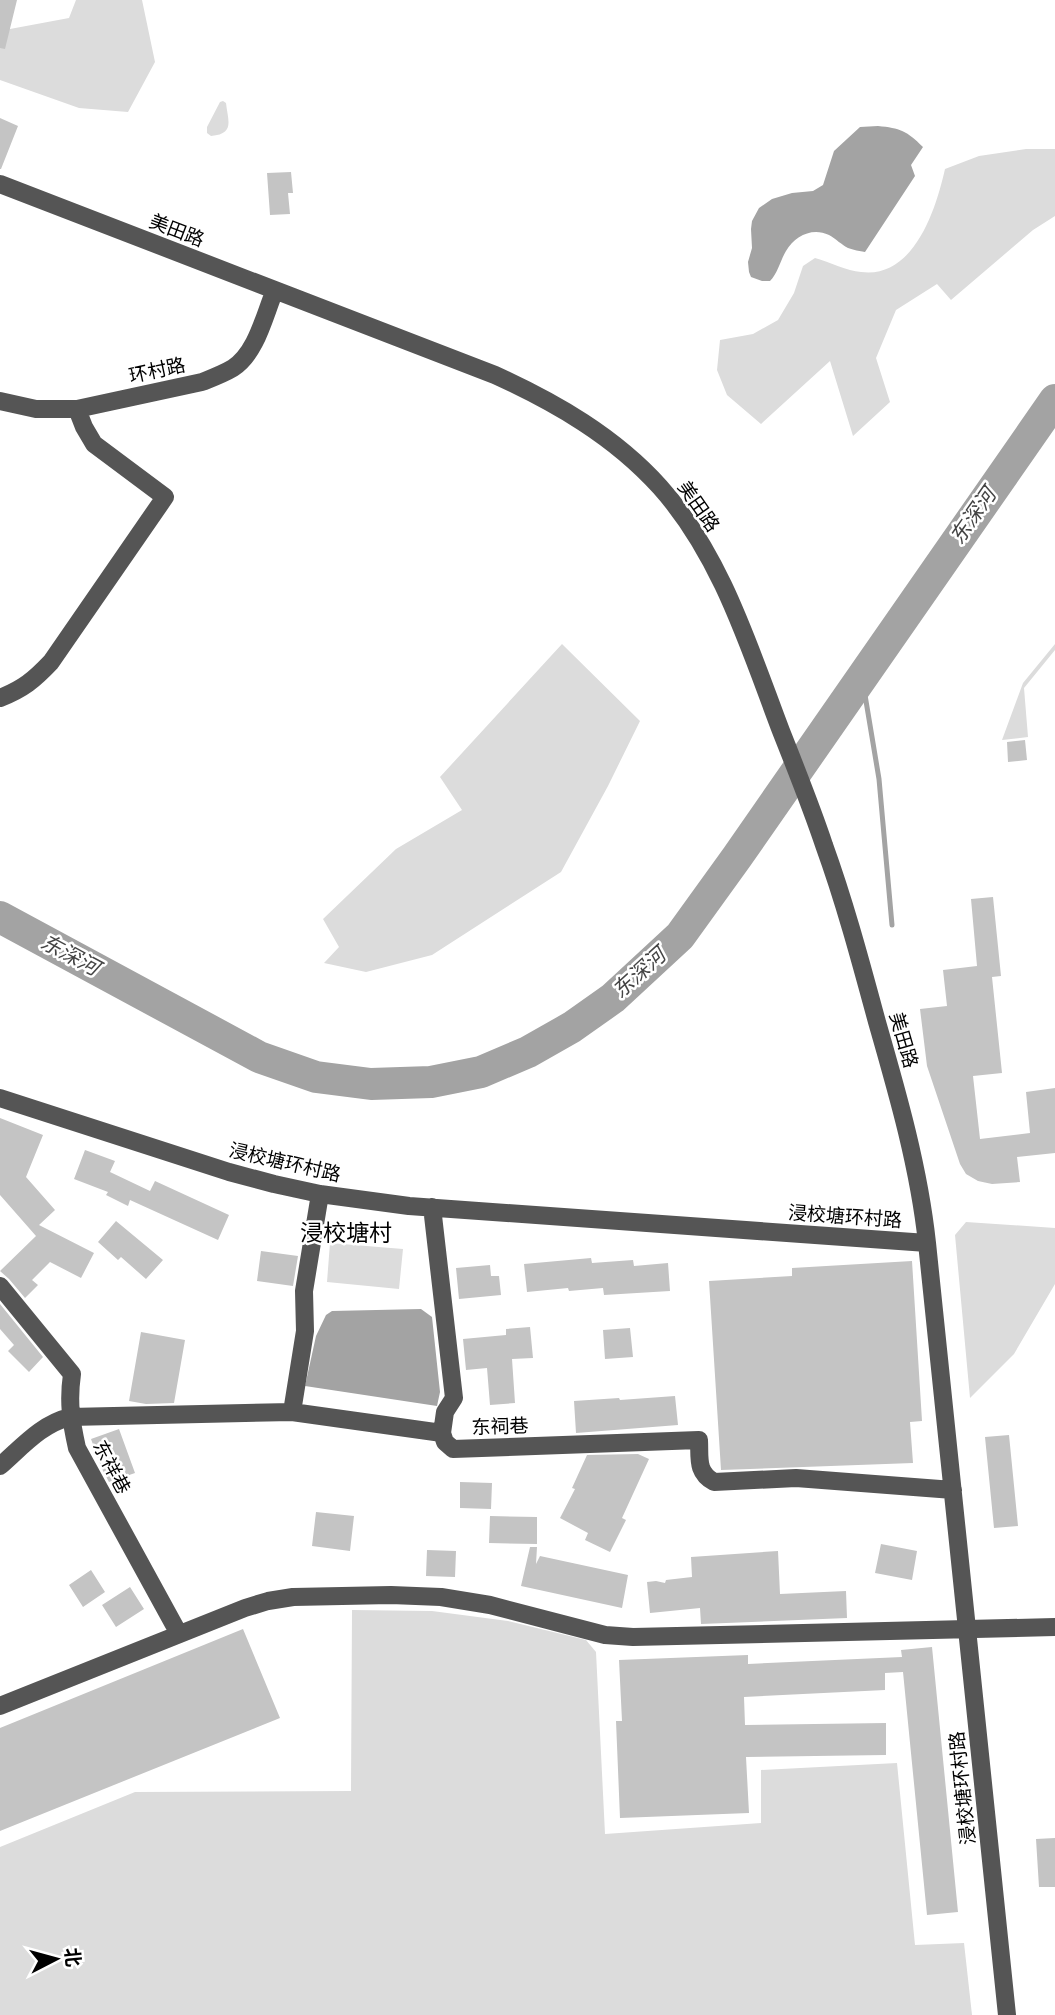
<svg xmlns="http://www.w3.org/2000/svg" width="1055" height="2015" viewBox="0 0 1055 2015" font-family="Raleway,'Noto Sans SC',sans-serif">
  <rect width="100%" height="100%" fill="#fff"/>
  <path fill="#dcdcdc" d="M76,0H142L155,62L128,112L79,108L0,80V27L10,29L69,18Z
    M223,101L226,103C228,121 235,134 211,136L207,133V127L220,102Z
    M1026,149H1055V216L1033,230L951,300L937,284L896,310L876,358L890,402L853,436L830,361L761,424L727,395L717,370L720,340L753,334L778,320L794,293L803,266L815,258C830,262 847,271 861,272C914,279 936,209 945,169L979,156Z
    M562,644L640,721L608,786L561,872L432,955L366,972L324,963L339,947L323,919L396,849L462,810L440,777Z
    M1055,644V650L1024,688L1028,737L1002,740L1023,683Z
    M966,1222L1055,1228V1284L1014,1354L970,1398L955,1235Z
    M330,1243L403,1249L399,1289L327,1282Z
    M352,1610L432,1611L508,1621L586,1640L596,1652L605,1834L761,1823V1770L897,1763L915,1945L964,1943L972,2015H0V1847L135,1792L351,1791Z"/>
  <path fill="#a3a3a3" d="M878,126C900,128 907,131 923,147L911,165L915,176L865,252C860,251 853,250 848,248C842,245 836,239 829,235C812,227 795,236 786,251C780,261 778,273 770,281H762L751,277L749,272L748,262L752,248L751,229L752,221L759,208L772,199L792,193L813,191L823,185L834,151L860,127Z
    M421,1309L432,1317L440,1392L437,1406L305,1386L316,1336L326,1315L332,1311Z"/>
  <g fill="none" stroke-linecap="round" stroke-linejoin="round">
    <path stroke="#a3a3a3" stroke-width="5" d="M862,677L879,779L892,925"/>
    <path stroke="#a3a3a3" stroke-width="32" d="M0,917L259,1057L316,1077L371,1084L431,1082L481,1072L528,1052L572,1027L613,998L680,936L737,857L1055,400"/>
  </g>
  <path fill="#c4c4c4" d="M0,0H17L5,49L0,48Z
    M0,118L18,126L1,169H0Z
    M291,172L293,193H288L290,214L270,215L267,173Z
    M1025,740L1027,760L1008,762L1007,742Z
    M993,897L1001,976L992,977L1002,1073L973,1076L980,1139L1030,1133L1026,1092L1055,1088V1153L1017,1157L1020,1182L992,1184L978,1181L966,1174L960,1164L927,1066L920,1009L947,1006L943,970L977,966L971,899Z
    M0,1118L43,1135L26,1177L55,1210L39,1225L94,1253L81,1278L50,1262L32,1280L38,1285L25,1298L9,1279L0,1271L36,1236L0,1195Z
    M85,1150L115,1161L110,1172L150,1191L155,1181L229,1215L218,1240L130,1200L128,1206L106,1195L108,1192L74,1179Z
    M116,1221L163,1260L146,1279L121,1257L118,1260L98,1242Z
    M261,1251L298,1256L293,1286L257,1281Z
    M591,1258L592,1263L633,1260L634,1266L668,1263L670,1291L604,1295L603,1288L569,1291L568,1288L527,1292L524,1264Z
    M912,1261L922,1421L910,1422L913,1463L721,1470L709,1281L792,1276V1268Z
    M490,1265L491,1276H499L501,1295L459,1299L456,1268Z
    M0,1304L43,1357L29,1372L8,1351L14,1345L0,1329Z
    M530,1327L533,1358L512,1359L515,1403L490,1405L487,1368L466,1370L463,1339L506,1335V1329Z
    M630,1328L633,1357L605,1359L603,1330Z
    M141,1332L185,1340L174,1403L146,1404L129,1401Z
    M675,1396L678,1425L576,1433L574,1401L619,1398L620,1400Z
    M119,1429L135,1473L109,1482L102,1469L91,1439Z
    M1009,1435L1018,1526L994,1528L985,1437Z
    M638,1454L649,1459L622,1518L626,1520L610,1552L585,1540L588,1533L560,1518L575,1489L572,1488L587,1455Z
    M460,1482L492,1483L491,1509L460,1508Z
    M316,1512L354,1516L350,1551L312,1546Z
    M490,1516L537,1517V1544L489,1543Z
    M881,1544L917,1551L912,1580L875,1573Z
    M530,1547H537L536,1564L540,1556L628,1575L622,1608L521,1586Z
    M427,1550L456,1551L455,1577L426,1576Z
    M778,1551L780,1594L846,1591L847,1618L701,1624L700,1608L650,1613L647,1582L656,1581L665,1583L666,1580L692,1577L691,1557Z
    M91,1570L105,1592L83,1607L69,1585Z
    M130,1587L144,1609L116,1627L102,1605Z
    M243,1629L280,1718L0,1831V1728Z
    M932,1647L958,1912L927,1915L903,1672L885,1673V1690L744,1697L745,1725L886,1723V1755L746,1757L749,1813L620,1818L616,1721H622L619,1660L748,1655V1664L902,1657L901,1650Z
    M1055,1838V1887H1039L1036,1839Z"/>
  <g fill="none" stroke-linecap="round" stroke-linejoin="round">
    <path stroke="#555" stroke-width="18" d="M0,184L495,375C556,403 614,436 660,487C721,555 749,647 781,731C796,769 811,806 824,845C845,903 861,963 877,1022C898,1095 919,1168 927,1243
      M0,401L36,409H77L202,382C212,378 223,374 233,368C257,352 264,316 275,290
      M0,698C23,689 34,680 51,662L165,497L94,444L84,427L77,409
      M0,1098L229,1172L274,1184L320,1194L409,1206L927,1243L1007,2015
      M432,1207L454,1398L445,1412L442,1433
      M0,1286L72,1374C68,1402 71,1421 77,1448L179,1634
      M292,1412L305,1331L304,1291L320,1194
      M0,1466C22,1447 41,1424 70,1417L292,1412L442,1433L445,1442L453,1449L699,1440C700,1458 696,1472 714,1482L796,1478L953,1490
      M0,1706L245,1608L268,1601L293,1597L391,1595L441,1597L490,1605L605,1635L633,1637L1055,1627"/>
  </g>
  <g text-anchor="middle" stroke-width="5" stroke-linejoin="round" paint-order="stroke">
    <g font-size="19" fill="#000" stroke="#fff">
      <text transform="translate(177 230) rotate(21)" y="7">美田路</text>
      <text transform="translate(157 370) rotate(-12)" y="7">环村路</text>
      <text transform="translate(699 506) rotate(55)" y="7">美田路</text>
      <text transform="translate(904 1040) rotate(74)" y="7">美田路</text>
      <text transform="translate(285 1162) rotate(13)" y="7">浸校塘环村路</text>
      <text transform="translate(845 1216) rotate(4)" y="7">浸校塘环村路</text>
      <text transform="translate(500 1426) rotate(-2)" y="7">东祠巷</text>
      <text transform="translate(112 1467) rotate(62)" y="7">东祥巷</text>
      <text transform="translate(962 1788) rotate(-96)" y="7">浸校塘环村路</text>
    </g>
    <g font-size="21" font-style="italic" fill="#444" stroke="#fff">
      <text transform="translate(973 516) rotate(-55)" y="7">东深河</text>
      <text transform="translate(70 955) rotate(28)" y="7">东深河</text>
      <text transform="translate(639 973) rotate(-42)" y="7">东深河</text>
    </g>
    <g font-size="23" fill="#000" stroke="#fff">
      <text x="346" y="1241">浸校塘村</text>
    </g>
  </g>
  <g transform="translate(56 1959) rotate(84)" stroke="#ffffff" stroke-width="5" paint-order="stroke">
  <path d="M0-5L12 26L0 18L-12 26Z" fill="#000000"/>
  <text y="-10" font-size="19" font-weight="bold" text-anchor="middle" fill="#000000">北</text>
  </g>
</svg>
